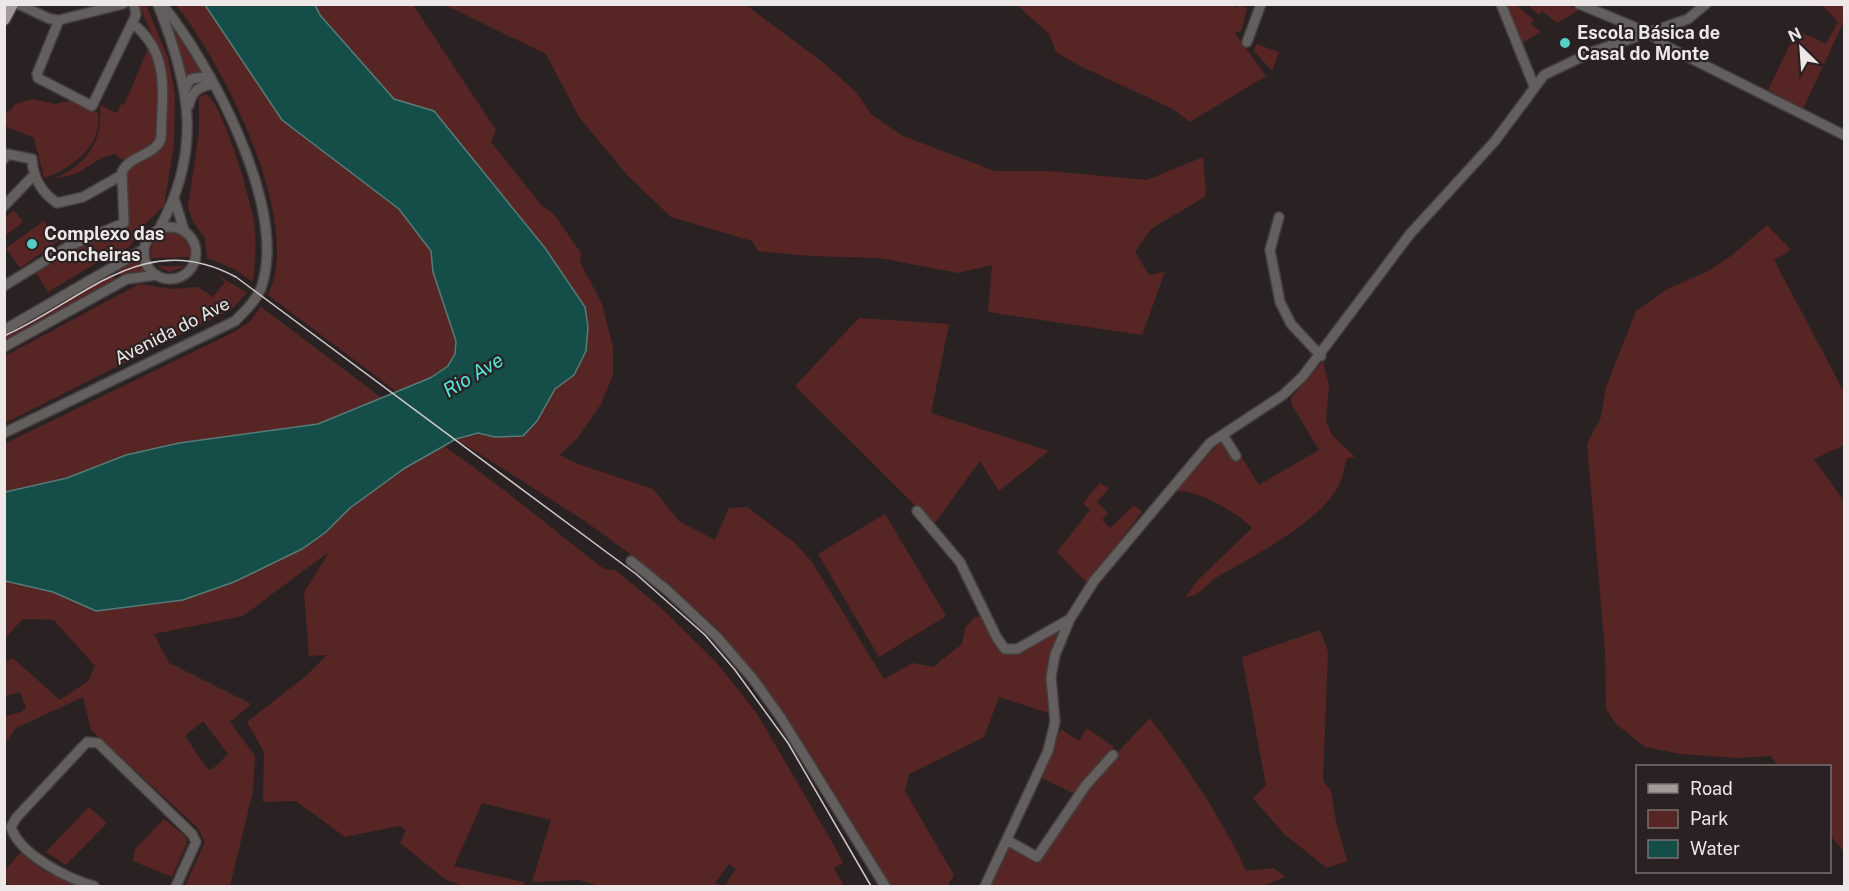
<svg xmlns="http://www.w3.org/2000/svg" width="1849" height="891" viewBox="0 0 1849 891" font-family="'Public Sans',sans-serif">
  <rect width="100%" height="100%" fill="#2a2222"/>
  <path fill="#582525" fill-rule="evenodd" d="M1233,4L1237,8L1241,4L1247,8L1242,30L1235,33L1266,76L1190,122L1173,109L1080,66L1056,52L1049,34L1017,5Z
    M139,5H146L168,58L175,94L174,145L164,206L142,227L130,246L111,259L108,256L48,292L34,269L66,252L126,226L129,223L127,171L130,166L156,151L165,70L159,50Z
    M176,5H205L282,120L399,209L431,251L433,272L456,341L455,354L448,366L430,378L397,392L268,295C304,222 223,63 176,5Z
    M315,5H413L496,130L491,142L542,206L553,213L581,253L580,262L602,304L613,348V375L601,404L577,439L559,455L578,464L653,489L679,521L715,540L729,508L747,507L794,542L812,562L884,679L913,663L933,667L962,644L965,628L975,617H983C1006,671 1013,655 1057,631L1059,635L1050,654L1049,713L999,697L984,737L909,774L905,791L954,875L949,883L950,886H889L884,874L785,714L717,628L637,559L585,521L456,439C478,430 499,437 523,436L537,421L555,389L574,375L434,111L394,99L320,14Z
    M445,5H746L825,64L857,93L871,114L901,135L994,171H1047L1147,180L1203,157L1206,196L1151,229L1135,252L1149,275L1165,272L1142,335L988,312L992,265L958,273L880,258L810,256L758,251L752,241L671,217L628,176L579,117L546,54Z
    M1505,5H1516L1534,20L1531,24L1541,32L1520,44Z
    M1528,5H1566L1579,10L1557,23L1542,11L1539,15Z
    M1822,5H1844V21L1803,109L1768,90L1797,30L1826,44L1838,22Z
    M165,17L174,24L201,71L184,76Z
    M150,44L159,86L156,143L122,160L115,154L101,158L78,173L54,179C87,164 103,143 100,105L117,113L121,104L124,105Z
    M1256,44L1279,52L1272,71L1254,51Z
    M205,94C222,99 251,201 254,222C257,242 255,262 253,282L234,269L207,258L205,238L193,222L188,207L199,133V98Z
    M33,99L55,104L73,100L98,113C103,146 71,169 44,178L34,138L5,126L4,113L11,110L15,104Z
    M14,210L23,222L5,236V217Z
    M44,221L58,241L20,268L6,248Z
    M1767,225L1791,250L1774,260L1844,392V445L1814,459L1844,501V852L1830,835V766H1778L1771,756L1739,758L1681,754L1645,747L1615,723L1606,709L1605,650L1587,444L1601,417L1606,387L1636,311L1666,290L1708,271L1731,256Z
    M173,233C186,235 193,243 191,257L151,258C149,243 158,233 173,233Z
    M138,256L145,272L123,279L117,269Z
    M156,266H186L170,272Z
    M111,272L117,283L5,345L4,332Z
    M216,274L247,293L232,309L5,423V356L139,284L172,289L198,287L213,297L225,282Z
    M261,307L382,398L318,424L179,443L67,478L5,492L4,444L234,332L250,321Z
    M859,318L949,324L931,413L1049,451L999,491L980,461L934,524L795,386Z
    M1323,361L1329,386L1326,421L1332,435L1355,457L1347,458C1344,467 1343,477 1339,485C1319,523 1255,555 1219,576C1203,585 1207,592 1185,598L1197,581L1252,528C1237,512 1197,489 1175,491L1219,443L1224,445L1235,461L1243,459L1259,485L1319,450L1292,405L1291,398Z
    M444,446C499,484 551,528 604,569L615,570L659,606L716,662L756,712L835,847L843,863L834,868L844,886H600L579,880L532,882L551,820L482,803L454,866L523,882L525,886H463L445,879L400,843L406,830L399,826L345,837L296,801L263,802L264,752L247,722L306,676L327,655L309,656L304,592L330,551L243,616L154,634L169,663L251,704L230,722L255,756L253,791L230,886H185L205,842L198,828L91,730L83,697L16,728L5,744V716L21,712L26,708L20,692L5,696V663L11,658L16,661L60,700L88,681L95,666L54,620L23,619L5,638V581L53,592L96,611L183,600L234,582L302,549L326,532L350,508L405,468ZM203,721L228,754L215,767L208,770L185,736ZM729,864L736,869L724,886L715,883Z
    M1100,483L1109,488L1097,502L1108,513L1102,520L1110,528L1134,505L1142,512L1087,583L1057,552L1090,510L1083,503Z
    M885,514L946,616L879,657L818,554Z
    M1320,630L1328,652L1323,781L1331,791L1336,822L1347,861L1327,868L1284,834L1253,798L1266,785L1242,657Z
    M1150,718C1186,766 1221,816 1246,871L1274,868L1285,877L1263,886H991L1010,846L1037,860L1087,787L1112,760L1117,759V753Z
    M1087,728L1114,747L1075,794L1040,777L1061,729L1079,741Z
    M89,807L107,823L66,865L46,852Z
    M164,819L186,837L187,843L172,877L133,861L135,849Z
    M21,852L44,871L79,886H10L5,881V870Z"/>
  <path fill="#154d49" stroke="#567c78" stroke-width="1.5" d="M205,5H315L320,15L394,99L434,111L545,248L585,307L588,327L586,351L574,375L555,389L537,421L523,436L495,437L478,433L456,439L405,468L350,508L326,532L302,549L234,582L183,600L96,611L53,592L5,581V492L67,478L126,455L179,443L318,424L430,378L448,366L455,354L456,341L433,272L431,251L399,209L282,120Z"/>
  <g fill="none" stroke-linecap="round" stroke-linejoin="round">
    <defs>
      <path id="minor" d="M18,4L50,19L59,20L123,4
        M1501,4L1534,86
        M1579,4L1649,33L1668,47L1844,135
        M158,5C190,85 203,150 159,229
        M59,20L37,74L38,78L92,106L136,15L134,4
        M1247,42L1261,4
        M185,89L191,79L210,76
        M189,105C192,90 200,86 214,84
        M4,159L7,154L32,159C33,178 41,192 57,203L83,197L122,175
        M175,201L184,230
        M4,206L34,175
        M1279,217L1270,250L1280,302L1291,324L1321,356
        M144 253a26 26 0 1 1 52 0a26 26 0 1 1-52 0Z
        M4,286L69,246L124,223L122,172C129,155 156,156 161,138C162,93 171,53 132,23
        M4,330L144,249
        M4,347L127,279L157,275
        M4,433L235,321C245,311 258,299 262,285C287,206 211,65 162,4
        M1223,435L1236,456
        M917,511L960,562L997,638L1005,649H1017L1070,619
        M631,561L668,591L717,637L753,679L781,718L885,886
        M1007,840L1037,857L1086,785L1113,755
        M94,886C68,879 19,854 11,827L16,818L87,742L98,743L192,834L196,842L176,886
        M985,886L1048,751L1055,722L1051,677L1055,655L1070,619L1094,581L1210,443L1283,395L1303,376L1410,234L1495,141L1544,75L1592,52L1688,19L1706,4"/>
      <path id="major" d="M4,19L12,4"/>
    </defs>
    <use href="#minor" stroke="#453e3e" stroke-width="12"/>
    <use href="#major" stroke="#453e3e" stroke-width="15"/>
    <use href="#minor" stroke="#635f5f" stroke-width="9"/>
    <use href="#major" stroke="#a29a99" stroke-width="12"/>
    <path stroke="#cec9c8" stroke-width="1.5" d="M4,336C85,300 144,227 236,277L636,574L705,635L735,670L788,743L871,886"/>
  </g>
  <g fill="#56cec3" stroke="#2a2222" stroke-width="2">
    <circle cx="1565" cy="43" r="6"/>
    <circle cx="32" cy="244" r="6"/>
  </g>
  <g text-anchor="middle" stroke-width="4.5" stroke-linejoin="round" paint-order="stroke">
    <g font-size="18" font-weight="bold" fill="#ede8e7" stroke="#2a2222" text-anchor="start">
      <text x="1577" y="39">Escola Básica de<tspan x="1577" dy="21">Casal do Monte</tspan></text>
      <text x="44" y="240">Complexo das<tspan x="44" dy="21">Concheiras</tspan></text>
    </g>
    <g font-size="18" fill="#ede8e7" stroke="#2a2222">
      <text transform="translate(172 331) rotate(-27)" y="6">Avenida do Ave</text>
    </g>
    <g font-size="20" font-style="italic" fill="#54e8dc" stroke="#2a2222">
      <text transform="translate(473 375) rotate(-31)" y="7">Rio Ave</text>
    </g>
  </g>
  <rect width="1849" height="891" fill="none" stroke="#ede8e7" stroke-width="12"/>
  <rect x="1636" y="765" width="195" height="108" fill="#2a2222" stroke="#787171" stroke-width="1.5"/>
  <rect x="1648" y="784" width="30" height="9" fill="#a29a99" stroke="#787171" stroke-width="1.5"/>
  <text x="1690" y="795" font-size="18" fill="#ede8e7">Road</text>
  <rect x="1648" y="810" width="30" height="18" fill="#582525" stroke="#787171" stroke-width="1.5"/>
  <text x="1690" y="825" font-size="18" fill="#ede8e7">Park</text>
  <rect x="1648" y="840" width="30" height="18" fill="#154d49" stroke="#787171" stroke-width="1.5"/>
  <text x="1690" y="855" font-size="18" fill="#ede8e7">Water</text>
  <g transform="translate(1801 48) rotate(335)" stroke="#2a2222" stroke-width="4.5" paint-order="stroke">
  <path d="M0-4.5L10 22L0 15L-10 22Z" fill="#ede8e7"/>
  <text y="-9" font-size="16" font-weight="bold" text-anchor="middle" fill="#ede8e7">N</text>
  </g>
</svg>
